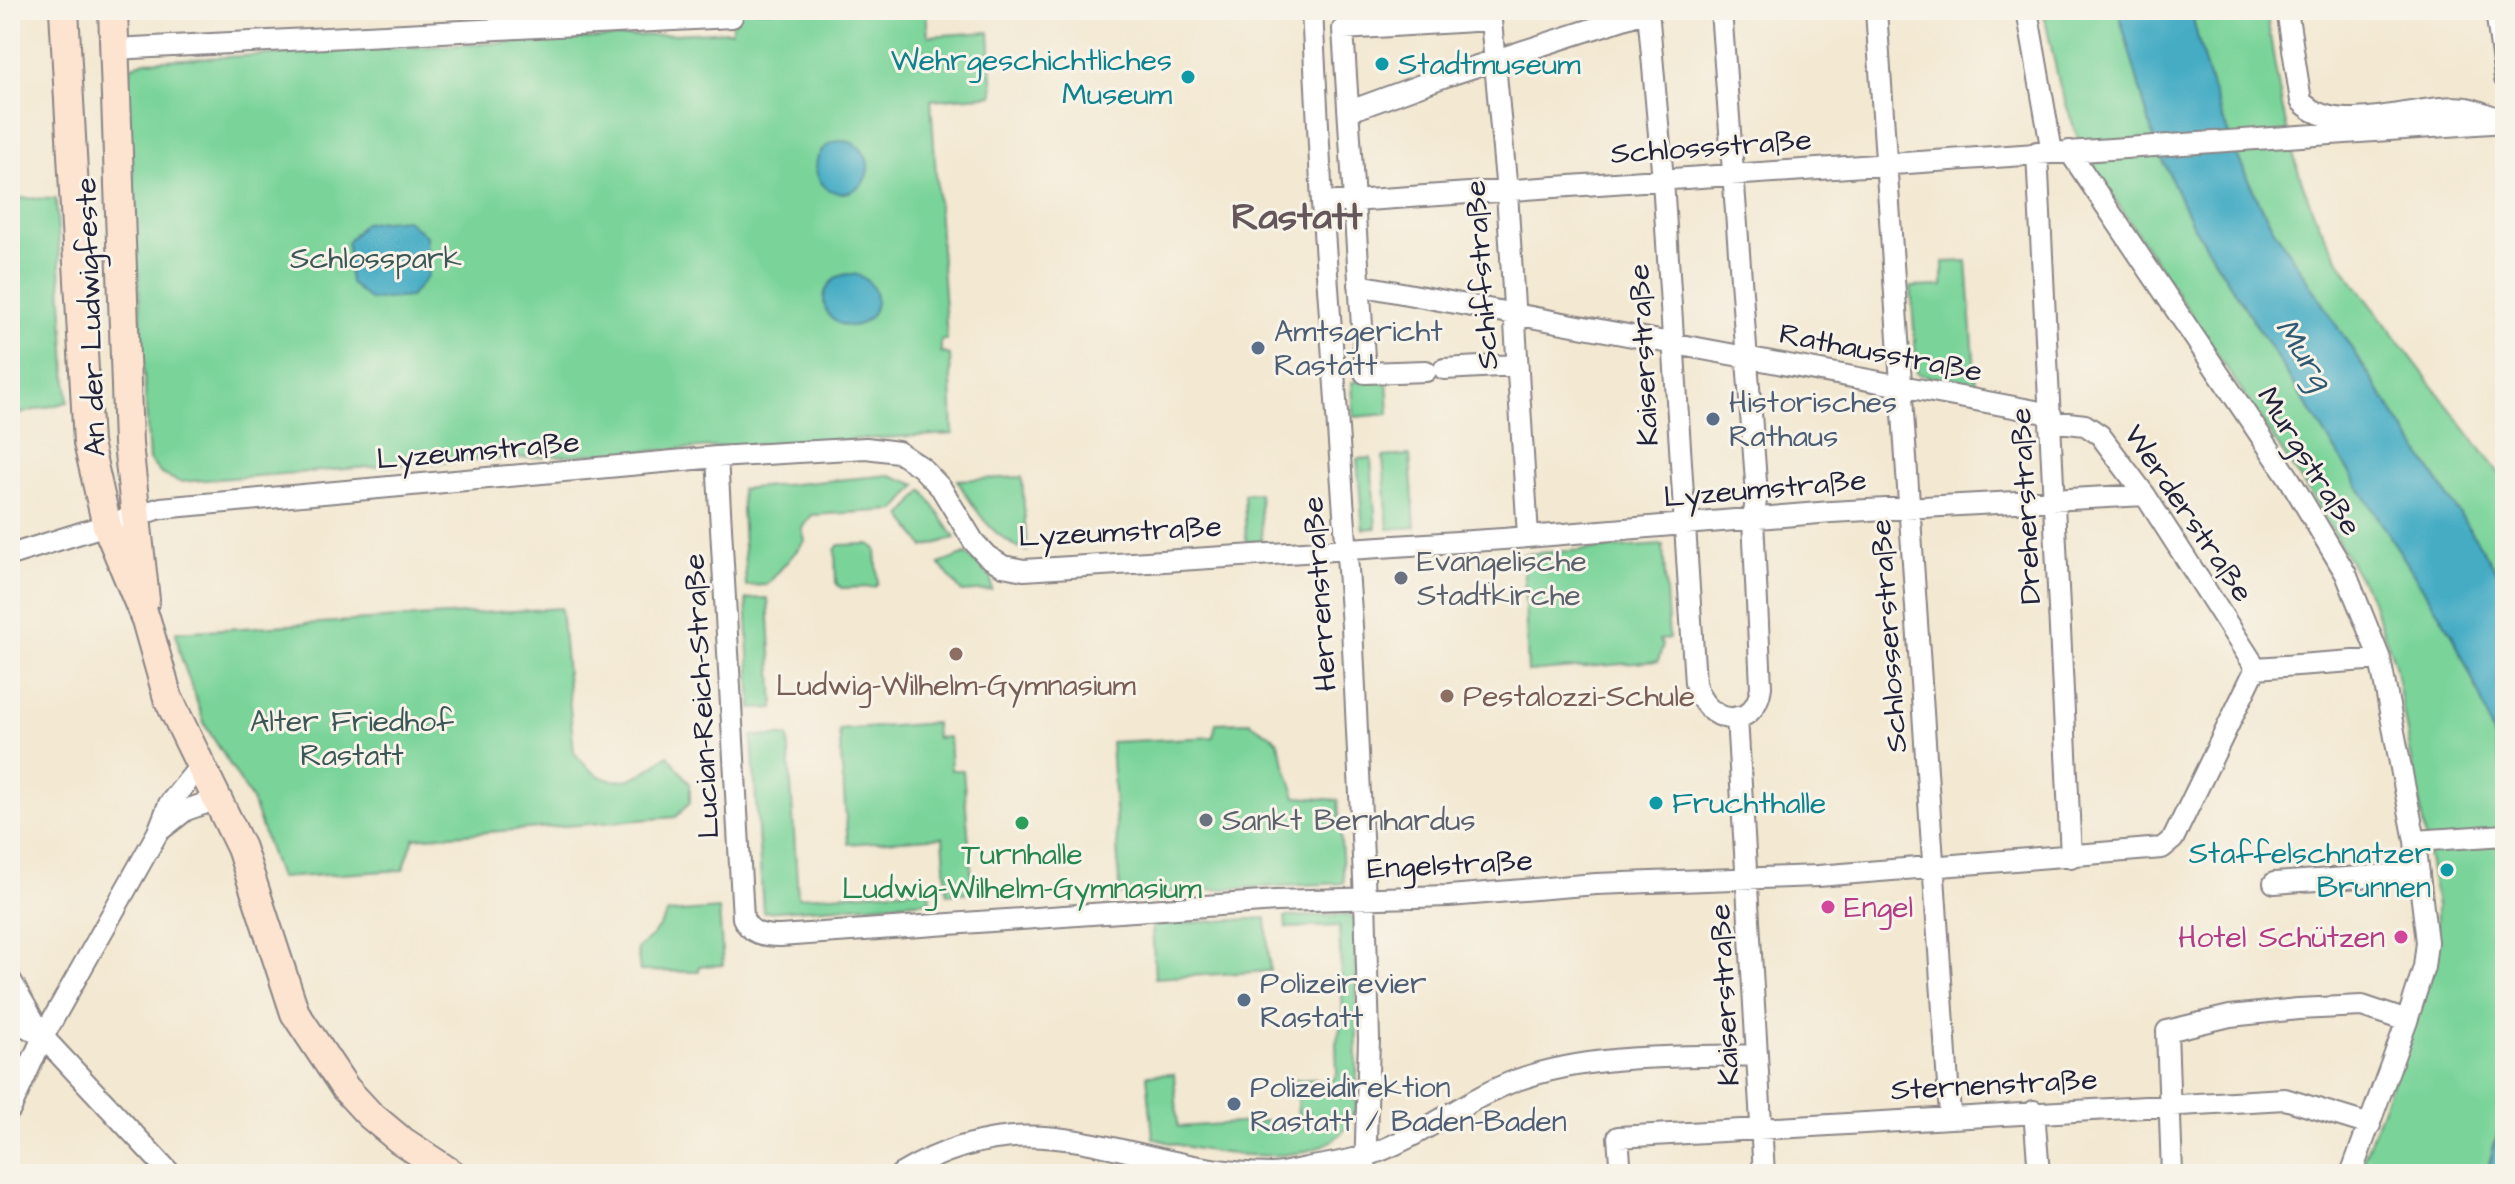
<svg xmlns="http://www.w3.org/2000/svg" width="2515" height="1184" viewBox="0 0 2515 1184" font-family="'Architects Daughter',sans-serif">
  <rect width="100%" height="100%" fill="#f7f3e8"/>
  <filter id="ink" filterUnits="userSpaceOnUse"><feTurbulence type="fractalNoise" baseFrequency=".0125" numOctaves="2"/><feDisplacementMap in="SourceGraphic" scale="16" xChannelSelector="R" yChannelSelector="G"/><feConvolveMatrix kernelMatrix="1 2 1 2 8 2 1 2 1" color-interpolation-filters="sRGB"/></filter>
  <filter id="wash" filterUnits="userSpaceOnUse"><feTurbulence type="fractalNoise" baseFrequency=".006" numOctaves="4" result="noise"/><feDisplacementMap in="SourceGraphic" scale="32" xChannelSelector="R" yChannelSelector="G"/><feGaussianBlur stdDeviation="1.8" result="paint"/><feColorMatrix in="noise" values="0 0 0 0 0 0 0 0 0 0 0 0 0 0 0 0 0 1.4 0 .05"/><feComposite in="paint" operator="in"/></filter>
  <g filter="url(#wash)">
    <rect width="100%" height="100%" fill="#f3e8d1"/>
    <path fill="#7ad49a" stroke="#4e7b6a" stroke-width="2" d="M731,10H926L928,36L989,32L993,95L931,100L947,340H941V352L950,355L953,434L408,464L180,482L161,474L149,460L127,78L132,66L145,61L732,31Z
      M2043,10H2118L2155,143L2192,224L2452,634C2476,685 2498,734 2505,792V1106L2486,1174H2358L2436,963L2437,905L2395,664L2371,598L2314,500L2082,150L2060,87Z
      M2191,10H2266C2282,109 2291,192 2350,277L2505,481V584L2273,228C2234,159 2208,87 2191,10Z
      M10,198L56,199L68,402L10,416Z
      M1967,261L1976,387L1917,374L1911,287L1943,286V262Z
      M1387,379L1389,414L1354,417L1352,382Z
      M1410,455L1415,527L1388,529L1383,457Z
      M1371,458L1376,528L1363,529L1357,459Z
      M890,475L917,485L896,510L812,515L802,528L805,541L767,585L746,586L741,489Z
      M1022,477L1027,551C992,538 976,511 957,480Z
      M923,490L955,538L924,547L902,516Z
      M1259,493L1262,541L1246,542L1244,494Z
      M869,544L876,549L878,584L874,587L841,588L836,583L835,550L839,545Z
      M1663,545L1669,639L1659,640L1663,646L1658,661L1528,672L1523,554Z
      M966,554L991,577L992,590L962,592L939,564Z
      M768,598L774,708L752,709L746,599Z
      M561,608L574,752C605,794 633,785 668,755L690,784V802L676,817L414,838L403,870L279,878L252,800L205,725L180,654L176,632Z
      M1250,722L1277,740L1296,797L1338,800L1344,883L1120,894L1111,742L1213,737L1216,723Z
      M935,723L936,738L949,737L951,770H963L973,892L947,894L943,837L848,844L839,730Z
      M752,736H788L798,897L929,889L930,901L763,912Z
      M719,909L723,965L699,966V972L640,971L637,949L653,935L668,913Z
      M1347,915L1356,921L1357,1100C1349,1181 1204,1154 1153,1138L1147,1075L1174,1074L1178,1127L1298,1119L1296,1080L1316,1079L1317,1084L1333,1080L1337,1073L1336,1043L1343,1018L1339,926L1286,928L1285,917Z
      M1266,918L1270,971L1155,978L1152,925Z"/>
    <path fill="#45acc4" stroke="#346780" stroke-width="2" d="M2118,10H2191C2208,87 2234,159 2273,228L2505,584V791C2498,734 2476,685 2452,634L2192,224L2155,143Z
      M816 167a26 26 0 1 1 52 0a26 26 0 1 1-52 0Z
      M406,219L426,236L428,276L410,297L370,300L350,283L347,242L364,223Z
      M824 300a26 26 0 1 1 52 0a26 26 0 1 1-52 0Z
      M2505,1106V1174H2486L2489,1167Z"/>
  </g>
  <g filter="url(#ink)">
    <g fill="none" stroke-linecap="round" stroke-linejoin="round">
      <defs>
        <path id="street" d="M1312,10L1322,203L1352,626L1365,899L1369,1039L1365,1174
          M1490,10L1507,192L1528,536
          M1648,10L1663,180L1695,683C1705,725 1755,733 1761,687L1753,519L1757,495L1721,10
          M1876,10L1950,1115
          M2027,10L2052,152
          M2287,10L2301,101C2338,141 2419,101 2467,108C2477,110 2488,115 2497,118
          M2496,10L2505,79
          M114,49L732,17
          M1350,111L1443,77L1651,10
          M2069,151L2289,478L2346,574L2380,659L2415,841L2427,942L2424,967L2407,1021L2351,1174
          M2037,152L2071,857
          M1322,203L2505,122
          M1359,285L2051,414
          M1444,369L1517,365
          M1426,371L1365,373L1343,29L1490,20
          M717,457L743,918C750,934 764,936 780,936L1276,901L1449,896L1596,884L1818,876L2162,848L2173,839L2256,668L2145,495L2100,435L2085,425L2051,421
          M10,555L161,508L717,457L866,448L898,452L921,467L941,488L974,542L987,556L1003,566L1024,570L1503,539L1831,512L2145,495
          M2256,668L2380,659
          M1737,717L1764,1174
          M158,832L186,810L218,799
          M2415,841L2505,835
          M2274,883L2419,873
          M10,979L43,1037L171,1174
          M10,1017L43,1037
          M10,1110L43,1037L158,832L169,804L200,766
          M2034,1111L2039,1174
          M901,1174C1042,1090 1128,1173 1271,1174C1282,1174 1295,1170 1306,1168C1326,1165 1347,1161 1366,1156C1419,1139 1465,1099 1517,1080C1593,1053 1678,1057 1757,1055
          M1621,1174L1618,1137L2285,1099L2370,1125
          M2172,1174L2167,1031L2230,1016L2298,1009L2362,1006L2407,1021"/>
        <path id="secondary" d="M64,10L88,443L107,526L146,620L168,698L241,848L295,1013L345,1088L369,1114L399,1139L452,1174
          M113,10L128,444L145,600"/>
      </defs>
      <use href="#street" stroke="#8a8586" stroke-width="24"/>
      <use href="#secondary" stroke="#8a8586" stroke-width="32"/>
      <use href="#street" stroke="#fff" stroke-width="20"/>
      <use href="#secondary" stroke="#fde4d0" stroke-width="28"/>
    </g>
  </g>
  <g fill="#0f9aa8" stroke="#f7f3e8" stroke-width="3">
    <circle cx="1382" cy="64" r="8"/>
    <circle cx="1188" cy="77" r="8"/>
    <circle cx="1656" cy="803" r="8"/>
    <circle cx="2447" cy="870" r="8"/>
  </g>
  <g fill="#5c6f8a" stroke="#f7f3e8" stroke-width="3">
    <circle cx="1258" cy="348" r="8"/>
    <circle cx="1713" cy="419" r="8"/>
    <circle cx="1244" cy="1000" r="8"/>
    <circle cx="1234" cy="1104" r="8"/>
  </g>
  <g fill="#6b7280" stroke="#f7f3e8" stroke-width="3">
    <circle cx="1401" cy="578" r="8"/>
    <circle cx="1206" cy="820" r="8"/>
  </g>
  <g fill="#8d6e63" stroke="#f7f3e8" stroke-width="3">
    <circle cx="956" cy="654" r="8"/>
    <circle cx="1447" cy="696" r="8"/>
  </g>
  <circle fill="#2e9e5b" stroke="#f7f3e8" stroke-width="3" cx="1022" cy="823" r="8"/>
  <g fill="#d1479c" stroke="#f7f3e8" stroke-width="3">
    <circle cx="1828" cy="907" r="8"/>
    <circle cx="2401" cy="937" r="8"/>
  </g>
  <g text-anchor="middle" stroke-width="6" stroke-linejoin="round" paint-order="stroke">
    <g font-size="30" fill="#0d838f" stroke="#f7f3e8" text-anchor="end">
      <text x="1172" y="70">Wehrgeschichtliches<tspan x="1172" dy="34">Museum</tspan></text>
      <text x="1398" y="74" text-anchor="start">Stadtmuseum</text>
      <text x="1672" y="813" text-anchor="start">Fruchthalle</text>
      <text x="2431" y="863">Staffelschnatzer<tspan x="2431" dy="34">Brunnen</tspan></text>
    </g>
    <g font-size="30" fill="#22223b" stroke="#f7f3e8">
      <text transform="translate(1711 146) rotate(-4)" y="10">Schlossstraße</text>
      <text transform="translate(1481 275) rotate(-94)" y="10">Schiffstraße</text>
      <text transform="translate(90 317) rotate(-92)" y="10">An der Ludwigfeste</text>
      <text transform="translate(1881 352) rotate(11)" y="10">Rathausstraße</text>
      <text transform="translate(1643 355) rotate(-93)" y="10">Kaiserstraße</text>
      <text transform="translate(478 450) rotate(-5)" y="10">Lyzeumstraße</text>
      <text transform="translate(2310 461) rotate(58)" y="10">Murgstraße</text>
      <text transform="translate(1765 488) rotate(-5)" y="10">Lyzeumstraße</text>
      <text transform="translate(2025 506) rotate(-93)" y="10">Dreherstraße</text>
      <text transform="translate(2189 513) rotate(56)" y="10">Werderstraße</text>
      <text transform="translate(1120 531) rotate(-3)" y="10">Lyzeumstraße</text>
      <text transform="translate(1319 594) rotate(-94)" y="10">Herrenstraße</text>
      <text transform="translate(1888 636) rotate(-94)" y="10">Schlosserstraße</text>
      <text transform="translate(701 696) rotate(-93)" y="10">Lucian-Reich-Straße</text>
      <text transform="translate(1450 864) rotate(-3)" y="10">Engelstraße</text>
      <text transform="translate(1724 995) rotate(-93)" y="10">Kaiserstraße</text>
      <text transform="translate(1994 1084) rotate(-3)" y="10">Sternenstraße</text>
    </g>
    <g font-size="30" fill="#3c5758" stroke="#f7f3e8">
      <text x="376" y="268">Schlosspark</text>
      <text x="352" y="731">Alter Friedhof<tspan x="352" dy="34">Rastatt</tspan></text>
    </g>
    <g font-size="30" fill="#4e5e75" stroke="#f7f3e8" text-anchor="start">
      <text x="1274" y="341">Amtsgericht<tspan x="1274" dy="34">Rastatt</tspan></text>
      <text x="1729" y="412">Historisches<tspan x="1729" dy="34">Rathaus</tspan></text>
      <text x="1260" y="993">Polizeirevier<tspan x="1260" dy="34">Rastatt</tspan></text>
      <text x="1250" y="1097">Polizeidirektion<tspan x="1250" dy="34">Rastatt / Baden-Baden</tspan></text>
    </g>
    <g font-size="30" fill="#5b616d" stroke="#f7f3e8" text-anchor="start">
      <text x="1417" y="571">Evangelische<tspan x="1417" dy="34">Stadtkirche</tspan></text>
      <text x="1222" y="830">Sankt Bernhardus</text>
    </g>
    <g font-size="30" fill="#785e54" stroke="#f7f3e8">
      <text x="956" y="695">Ludwig-Wilhelm-Gymnasium</text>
      <text x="1463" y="706" text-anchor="start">Pestalozzi-Schule</text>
    </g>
    <g font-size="30" fill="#27864d" stroke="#f7f3e8">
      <text x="1022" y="864">Turnhalle<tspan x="1022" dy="34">Ludwig-Wilhelm-Gymnasium</tspan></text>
    </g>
    <g font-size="30" fill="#b23c85" stroke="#f7f3e8" text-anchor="start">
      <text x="1844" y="917">Engel</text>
      <text x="2385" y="947" text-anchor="end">Hotel Schützen</text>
    </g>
    <g font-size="32" font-style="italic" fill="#305972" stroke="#f7f3e8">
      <text transform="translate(2305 353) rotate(57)" y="11">Murg</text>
    </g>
    <g font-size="38" font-weight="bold" fill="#64565b" stroke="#f7f3e8">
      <text x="1297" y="229">Rastatt</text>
    </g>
  </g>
  <rect width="2515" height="1184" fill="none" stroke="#f7f3e8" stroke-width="40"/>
</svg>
